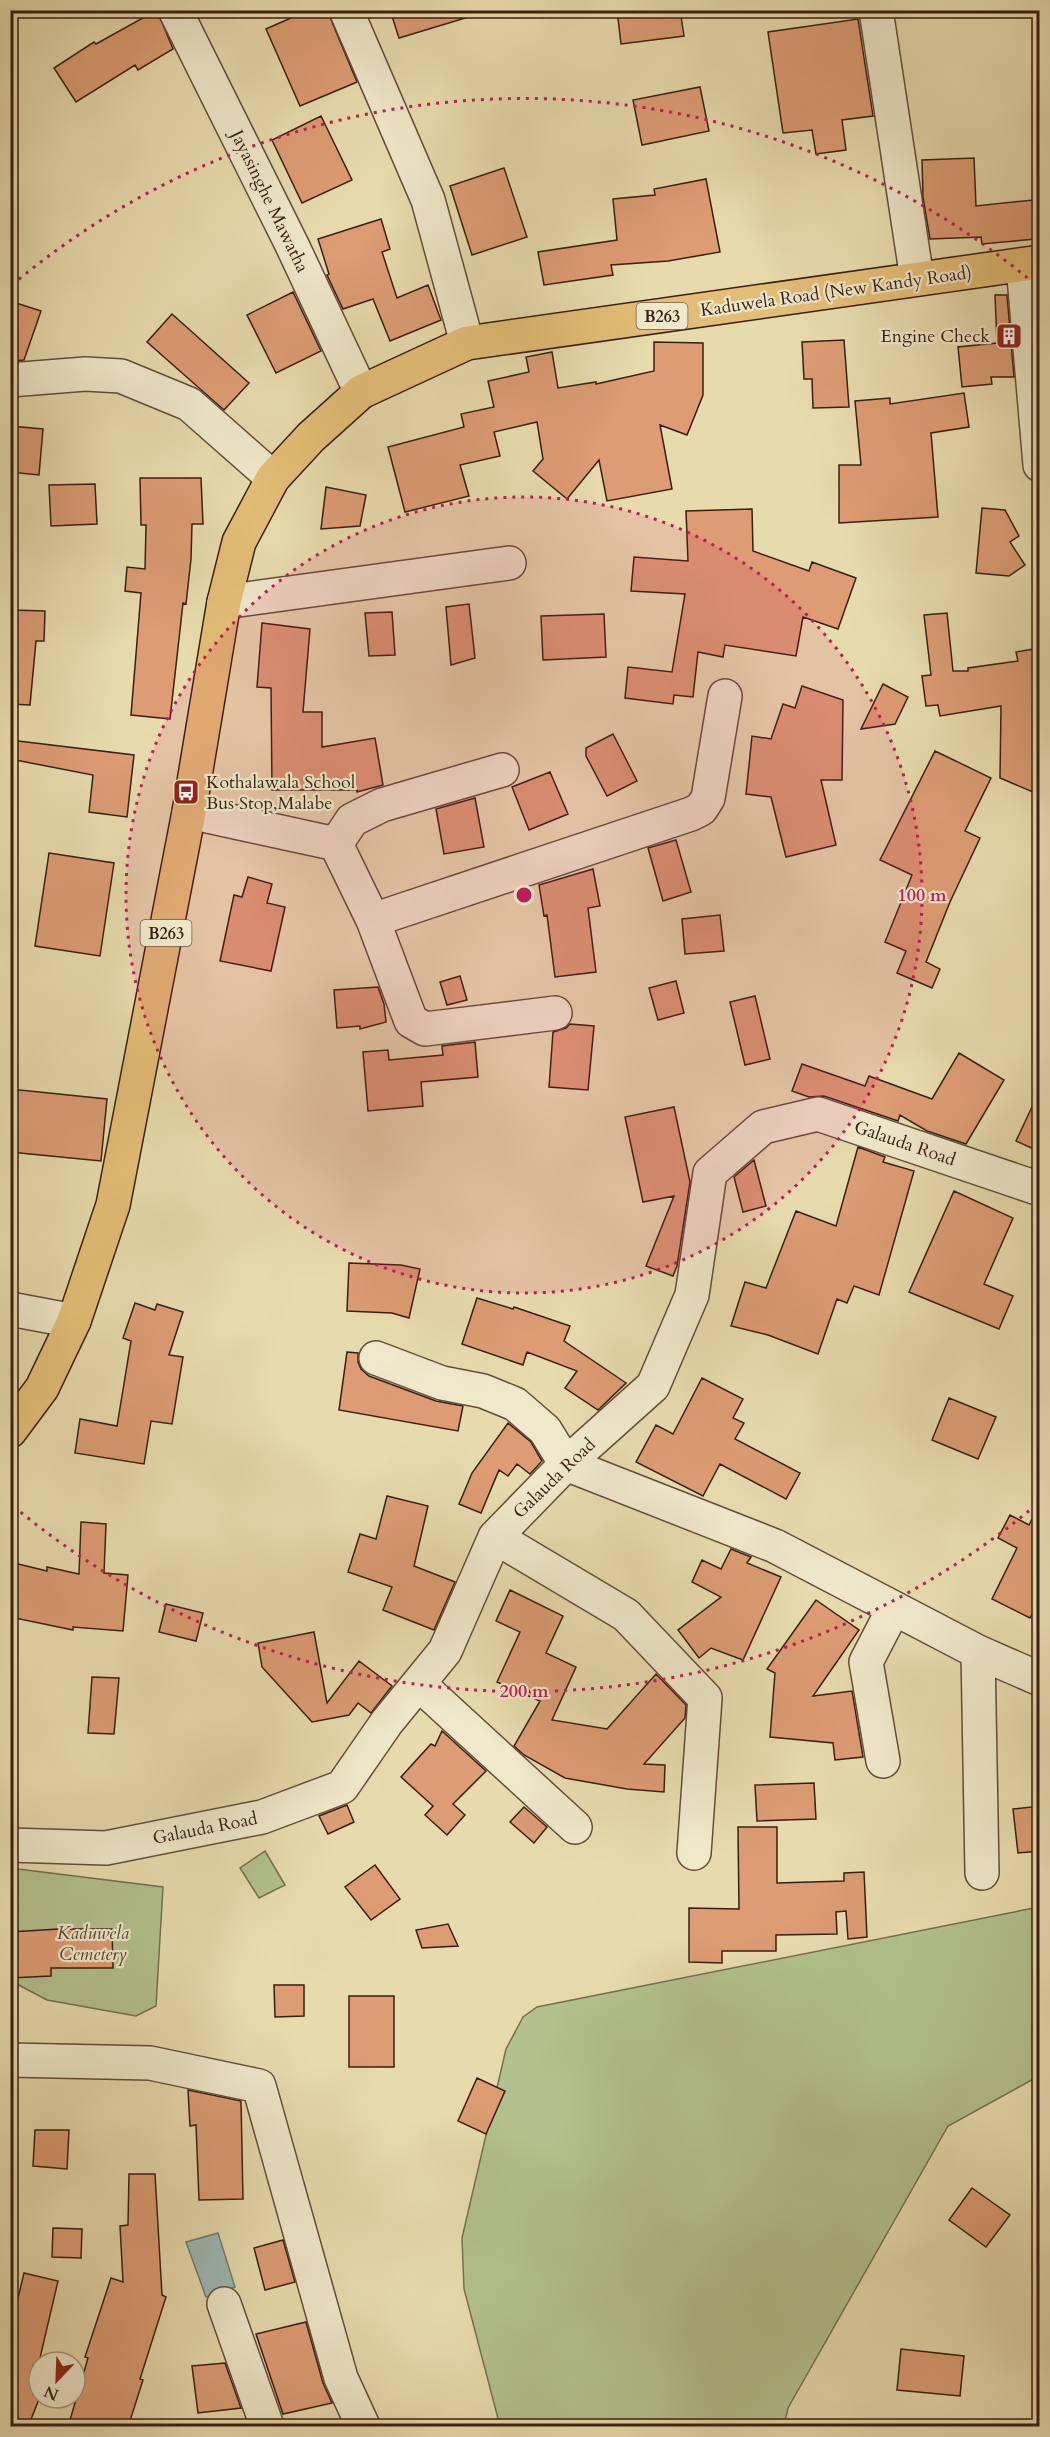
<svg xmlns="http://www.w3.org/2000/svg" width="1050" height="2437" viewBox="0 0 1050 2437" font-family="Cardo,serif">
  <rect width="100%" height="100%" fill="#e7dbad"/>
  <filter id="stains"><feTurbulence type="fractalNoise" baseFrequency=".00333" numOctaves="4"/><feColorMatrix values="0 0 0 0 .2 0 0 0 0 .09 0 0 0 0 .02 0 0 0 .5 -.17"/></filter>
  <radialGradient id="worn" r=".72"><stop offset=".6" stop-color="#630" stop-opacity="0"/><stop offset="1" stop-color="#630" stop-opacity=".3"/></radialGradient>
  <path fill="#b2c18d" stroke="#757050" stroke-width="1.5" d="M265,1851L285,1885L259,1898L240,1868Z
    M10,1868L163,1887L156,2006L136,2016L47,2000L11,1981Z
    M1039,1907V2076L948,2126L788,2408L784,2426H500L464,2289L462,2238L506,2049L523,2017L537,2007Z"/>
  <path fill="#9bb9b4" stroke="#737b74" stroke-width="1.5" d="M218,2233L235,2287L206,2297L186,2242Z"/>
  <path fill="#dd9c73" stroke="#381e13" stroke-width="1.5" d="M157,10L173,49L138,70L135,65L76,102L54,68L94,42L96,44Z
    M309,10H327L357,82L300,106L266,29Z
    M390,10H471L472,16L399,38Z
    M617,10H680L684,36L621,44Z
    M858,19L873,116L842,120L846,150L816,154L812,130L783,133L768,32Z
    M700,87L709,131L642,145L633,100Z
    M321,116L352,180L302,203L272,140Z
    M974,158L976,206L1033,200L1036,239L982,244L981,237L930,239L923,197L922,160Z
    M504,168L527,237L472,255L450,186Z
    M706,179L720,252L668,261L611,265L613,275L544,285L538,252L617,240L613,199L655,195L654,189Z
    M381,219L390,249L382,252L397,298L428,285L441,320L390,341L373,299L343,309L327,275L329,274L318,239Z
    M293,292L321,351L276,373L247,315Z
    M995,295H1007L1014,377H991L992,384L962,387L958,347L997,343Z
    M10,301L41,311L24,360L10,361Z
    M172,314L249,383L224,410L147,342Z
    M844,340L849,407L813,408L812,379H804L802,342Z
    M654,342L703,343V395L687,435L660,425L672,489L607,501L599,460L567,499L533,471L543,459L537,422L494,432L500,456L460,465L469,496L405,512L388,447L464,427L461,414L494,407L488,381L529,372L526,357L552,352L558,388L596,382V384L654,371Z
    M964,393L969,427L931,433L938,517L839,523V465H861L855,401L890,398V404Z
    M10,426L43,429L39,475L10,472Z
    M140,478H201L203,524H192L191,559L186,604L183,603L170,719L131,715L141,593L125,591L127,567L145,569L146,525H141Z
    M95,484L97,524L51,526L49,485Z
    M326,487L366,495L360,526L321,529Z
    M982,508L1005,510L1019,536L1010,542L1025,565L1009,576L976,573Z
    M752,509L753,551L809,571L812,562L856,578L838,629L803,617L796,656L725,645L723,657L698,652L693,697L674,695L673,704L625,698L628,667L672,672L685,594L631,591L634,557L688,561L686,511Z
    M469,604L475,658L451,665L446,607Z
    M11,610L45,611L44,641H36L30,705L10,704Z
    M392,612L395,655L369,656L365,613Z
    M947,613L953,671H968V668L1018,661L1016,652L1040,648V795L1000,778L1001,706L940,716L938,705L926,706L922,676L931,675L924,615Z
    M604,614L606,657L543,660L541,616Z
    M262,623L310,629L303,712H322V747L375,738L383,785L357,792V790H272L271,688L257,687Z
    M883,684L908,697L895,724L861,729Z
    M802,686L843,700L842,780H821L836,845L786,857L771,797L746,794L752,736L771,739L783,704L795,708Z
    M613,734L637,781L607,796L586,756V748Z
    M10,740L134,755L127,817L89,812L93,775L10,759Z
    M935,751L991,778L965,831L980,838L950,902L926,962L940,969L932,988L897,973L906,951L885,942L912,875L880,860Z
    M550,772L568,814L529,830L512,787Z
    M475,798L484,847L444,854L436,809Z
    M676,840L691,892L663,901L648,848Z
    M49,853L114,863L100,956L35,946Z
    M593,869L600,906L588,908L596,972L555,977L547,915L544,916L539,885Z
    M248,877L272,884L267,903L285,907L271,971L220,961L234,895L242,897Z
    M720,915L724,951L685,954L682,919Z
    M460,976L467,1000L447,1005L440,982Z
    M676,981L684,1013L658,1020L649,988Z
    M378,987L384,1004L386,1022L360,1029V1026L337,1028L334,990Z
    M755,996L770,1059L745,1065L730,1002Z
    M570,1024L594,1026L588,1090L549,1087L553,1032L566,1028Z
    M475,1042L478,1077L421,1082L423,1106L368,1111L363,1052L388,1050L389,1060L443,1055L442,1046Z
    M959,1053L1004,1080L966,1144L927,1131L900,1115L898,1121L824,1096L809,1097L792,1091L802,1064L865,1086L869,1076L932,1099Z
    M10,1089L107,1099L101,1161L10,1152Z
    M1040,1090V1152L1016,1141Z
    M674,1107L690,1182L677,1266L673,1276L646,1266L674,1196L643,1202L625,1117Z
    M858,1147L885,1157L883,1162L914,1171L879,1295L854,1286L847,1303L837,1299L818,1354L768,1335L731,1326L745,1282L766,1288L796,1211L836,1226Z
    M754,1160L766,1206L743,1212L734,1177Z
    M954,1191L1013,1218L984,1284L1013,1296L999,1329L909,1292Z
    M349,1263L401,1265L420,1269L409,1318L392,1313L347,1311Z
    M477,1298L513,1309L514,1307L570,1326L564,1341L626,1383L598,1410L565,1388L577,1371L527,1352L523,1365L462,1344Z
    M135,1303L155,1310L157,1304L183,1312L169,1355L183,1357L172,1424L151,1421L144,1464L75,1453L80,1419L117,1426L131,1341L123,1338Z
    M347,1352L358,1353V1362L361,1369L369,1376L436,1401L463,1406L458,1431L339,1410Z
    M702,1378L743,1399L733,1418L744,1423L735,1439L800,1473L786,1499L720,1464L703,1496L636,1462L656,1425L673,1434Z
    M949,1398L996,1417L978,1459L932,1440Z
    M508,1423L531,1442L542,1461L530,1474L517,1464L508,1476L499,1470L481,1513L459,1504L472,1473Z
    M387,1496L428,1506L414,1566L455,1582L434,1630L383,1610L392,1587L348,1572L360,1534L376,1539Z
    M1040,1504V1600L1030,1618L992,1599L1017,1548L998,1538L1010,1515L1029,1525Z
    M81,1522L106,1524L104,1573L128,1575L123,1631L73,1627V1630L10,1617V1562L47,1571V1567L79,1574Z
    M731,1549L751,1557L747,1563L781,1577L743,1660L711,1648L699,1658L678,1630L721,1597L692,1582L702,1560L721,1569Z
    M510,1590L563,1616L546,1653L576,1667L552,1720L607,1729L656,1674L686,1705L685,1718L644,1764L665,1765L664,1792L627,1789L565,1778L524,1755L514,1746L540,1701L497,1682L520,1632L496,1621Z
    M816,1600L859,1630L813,1696L852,1691L863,1757L835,1760L833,1743L770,1737L775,1673L767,1669Z
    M166,1604L203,1613L196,1641L159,1632Z
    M314,1632L327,1703L359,1661L392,1686L371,1713L358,1703L349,1715L312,1722L262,1667L258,1643Z
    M92,1677L119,1678L114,1734L88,1733Z
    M442,1731L486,1771L453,1804L465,1815L447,1835L425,1815L433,1806L401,1777L431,1744L435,1746Z
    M814,1783L816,1819L757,1821L755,1785Z
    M347,1805L354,1822L328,1834L319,1816Z
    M1040,1806V1851L1018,1853L1013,1809Z
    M524,1807L547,1827L534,1843L510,1822Z
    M738,1827H777V1883L844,1881V1873L864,1872L867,1937L848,1939L846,1911L836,1912L837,1934L776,1935V1951H722V1963L689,1962V1908L739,1909Z
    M375,1865L400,1899L371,1920L345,1887Z
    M448,1924L458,1946L422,1948L416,1930Z
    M59,1929H112L113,1968H51V1976L10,1978V1932Z
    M274,1985H304V2016L275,2017Z
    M349,1996H394V2067H349Z
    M477,2078L505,2091L486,2134L458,2121Z
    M188,2090L241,2101L243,2199L199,2200L196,2125L190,2126Z
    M35,2130H69L67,2169L33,2166Z
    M129,2174H155L162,2295L166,2297L140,2379L143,2380L128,2427H68L88,2358L85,2357L111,2278L123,2282L120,2226L128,2225Z
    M972,2188L1010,2215L986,2247L949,2220Z
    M53,2228L82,2229L81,2258L52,2257Z
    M283,2240L295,2282L265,2290L254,2248Z
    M24,2273L58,2281L39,2362V2399L28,2427H10V2332Z
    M306,2322L323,2383L332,2403L283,2414L256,2334Z
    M901,2349L964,2356L960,2396L897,2390Z
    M225,2363L241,2408L198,2413L192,2366Z"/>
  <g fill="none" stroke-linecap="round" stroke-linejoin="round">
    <defs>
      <path id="minor" d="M175,10L292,245L361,392
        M346,10L428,200L467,343
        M876,10L917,279
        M1023,265L1040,465
        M10,380L85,374L121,376L189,404L273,478
        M224,602L509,563
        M189,812L336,844L373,920L411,1021L425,1029L555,1013
        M336,844L352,820L382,805L502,770
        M373,920L691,814L701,809L708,798L725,696
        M10,1309L74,1321
        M376,1358L442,1383L483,1391L515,1404L545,1430L566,1464L775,1546L978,1652L982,1873
        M495,1537L626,1615L705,1698L694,1853
        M978,1652L1040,1679
        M419,1684L575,1827
        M883,1761L866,1662L894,1608
        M10,1845L106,1848L262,1817L342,1787L387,1722L445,1651L495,1537L566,1464L653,1386L692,1295L710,1173L763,1127L818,1114L1040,1189
        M10,2060L150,2063L259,2086L341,2378L363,2426
        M224,2304L267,2426"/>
      <path id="major" d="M10,1431L42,1388L74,1321L113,1205L189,812L224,602L239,542L273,478L311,437L361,392L467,343L1040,262"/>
    </defs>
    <use href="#minor" stroke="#644d3a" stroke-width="36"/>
    <use href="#major" stroke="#381e13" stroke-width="36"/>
    <use href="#minor" stroke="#efe8ca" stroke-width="33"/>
    <use href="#major" stroke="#e4be76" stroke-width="33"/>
  </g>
  <circle cx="524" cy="895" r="398" fill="#c2185b" fill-opacity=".12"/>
  <g fill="none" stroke="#c2185b" stroke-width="3" stroke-dasharray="3 6">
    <circle cx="524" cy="895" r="398"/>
    <path d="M1036 1505A796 796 0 0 1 12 1505M12 285A796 796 0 0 1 1036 285"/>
  </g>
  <defs>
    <symbol id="building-square" viewBox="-11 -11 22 22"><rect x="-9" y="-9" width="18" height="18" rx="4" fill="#8f2418" stroke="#efe8ca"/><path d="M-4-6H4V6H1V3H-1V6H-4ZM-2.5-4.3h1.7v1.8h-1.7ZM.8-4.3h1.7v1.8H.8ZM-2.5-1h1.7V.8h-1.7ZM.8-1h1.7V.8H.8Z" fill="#fff"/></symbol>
    <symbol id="bus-square" viewBox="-11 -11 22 22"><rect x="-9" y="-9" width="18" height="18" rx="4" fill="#8f2418" stroke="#efe8ca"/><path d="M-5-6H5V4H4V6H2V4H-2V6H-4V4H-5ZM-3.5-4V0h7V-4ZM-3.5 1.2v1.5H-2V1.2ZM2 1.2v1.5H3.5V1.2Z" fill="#fff"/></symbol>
  </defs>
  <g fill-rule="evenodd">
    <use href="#building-square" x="994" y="321" width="30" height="30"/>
    <use href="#bus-square" x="171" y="777" width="30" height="30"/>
  </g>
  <g text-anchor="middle" stroke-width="4.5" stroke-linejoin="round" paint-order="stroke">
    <g fill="#efe8ca" stroke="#6f5b4a" stroke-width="1.5">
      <rect x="636.5" y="303" width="51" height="26" rx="4.5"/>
      <rect x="140.5" y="920" width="51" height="26" rx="4.5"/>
    </g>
    <g font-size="16" font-weight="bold" fill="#381e13">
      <text x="662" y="322">B263</text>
      <text x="166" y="939">B263</text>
    </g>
    <g font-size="18" fill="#381e13" stroke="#efe8ca">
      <text transform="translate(270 201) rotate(64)" y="6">Jayasinghe Mawatha</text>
      <text transform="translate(836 291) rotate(-8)" y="6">Kaduwela Road (New Kandy Road)</text>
      <text transform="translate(905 1143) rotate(19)" y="6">Galauda Road</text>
      <text transform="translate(554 1478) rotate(-44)" y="6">Galauda Road</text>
      <text transform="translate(205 1828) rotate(-11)" y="6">Galauda Road</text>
    </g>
    <g font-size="18" fill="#381e13" stroke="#efe8ca" text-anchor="end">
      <text x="990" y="342">Engine Check</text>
      <text x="206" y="788" text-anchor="start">Kothalawala School<tspan x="206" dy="21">Bus Stop,Malabe</tspan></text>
    </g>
    <g font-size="18" font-style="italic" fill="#564732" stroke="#efe8ca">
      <text x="93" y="1939">Kaduwela<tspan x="93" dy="21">Cemetery</tspan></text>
    </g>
  </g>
  <circle cx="524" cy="895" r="9" fill="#c2185b" stroke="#efe8ca" stroke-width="3"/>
  <g font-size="18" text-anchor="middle" font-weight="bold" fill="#c2185b" stroke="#efe8ca" stroke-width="4.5" stroke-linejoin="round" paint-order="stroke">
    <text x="922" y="901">100 m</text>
    <text x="524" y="1697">200 m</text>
  </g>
  <rect width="1050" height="2437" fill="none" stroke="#e7dbad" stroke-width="36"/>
  <rect x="12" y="12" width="1026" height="2413" fill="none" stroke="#381e13" stroke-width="3"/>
  <rect x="18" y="18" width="1014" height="2401" fill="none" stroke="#381e13" stroke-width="1.5"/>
  <g transform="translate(57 2380) rotate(203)"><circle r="28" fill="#efe8ca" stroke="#a69781" stroke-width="1.5"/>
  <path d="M0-4.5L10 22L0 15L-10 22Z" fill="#8f2418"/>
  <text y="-9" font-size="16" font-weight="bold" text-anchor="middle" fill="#381e13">N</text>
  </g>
  <rect width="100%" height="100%" filter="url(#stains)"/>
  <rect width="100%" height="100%" fill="url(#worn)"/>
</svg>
